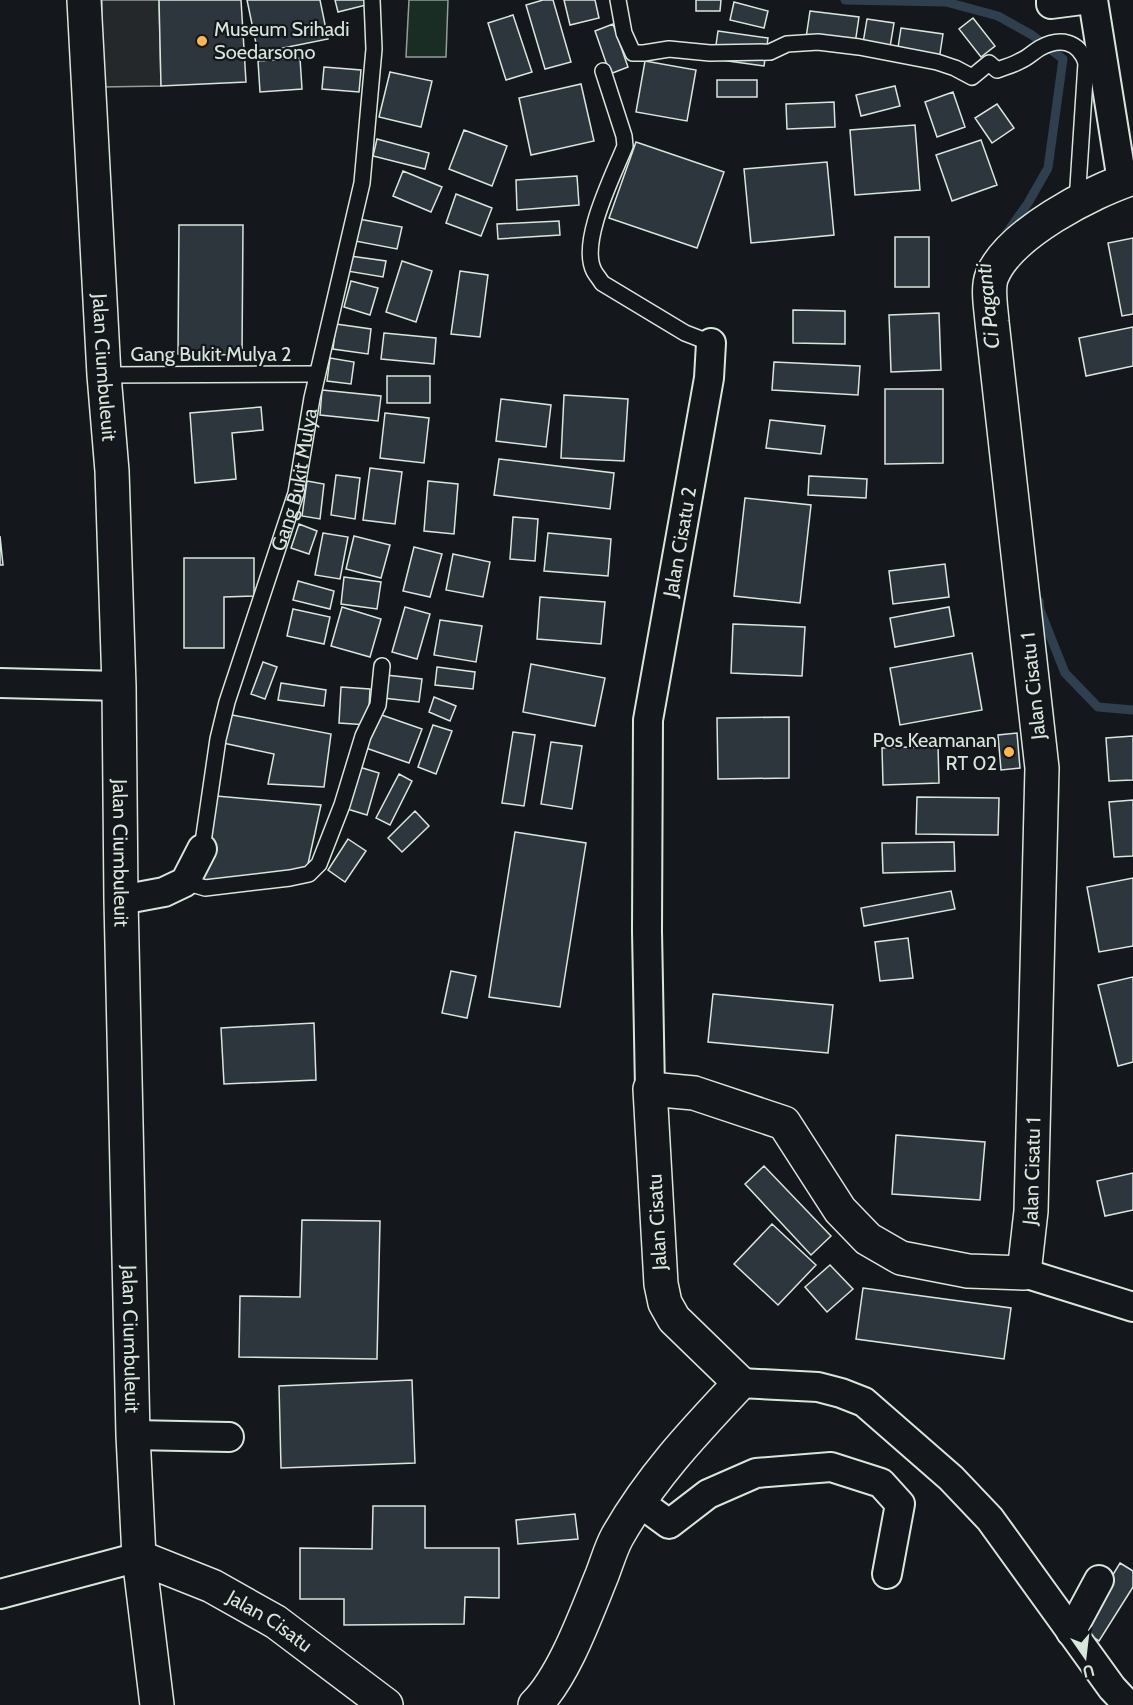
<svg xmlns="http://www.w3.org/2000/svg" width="1133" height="1705" viewBox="0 0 1133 1705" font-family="Cabin,sans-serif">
  <rect width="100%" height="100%" fill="#14181c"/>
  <path fill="#1a2d24" stroke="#939e99" stroke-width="1.5" d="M409,0H448L446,57H406Z"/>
  <path fill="#24282b" stroke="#939e99" stroke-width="1.5" d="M102,0H159L161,86L101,87Z"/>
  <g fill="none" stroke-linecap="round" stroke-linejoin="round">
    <path stroke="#2f3f4d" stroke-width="9" d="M845,0L946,2L998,16L1032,35L1063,59L1048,168L1028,203L1004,237
      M1039,601L1040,610L1065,673L1098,707L1133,710"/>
  </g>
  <path fill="#2c363c" stroke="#d8e6dc" stroke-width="1.5" d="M159,0H241L246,82L161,86Z
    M247,0H320L328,39L258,53Z
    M335,0H369L370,4L338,12Z
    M543,0H553L571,62L545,69L526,5Z
    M564,0H595L599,18L570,25Z
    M696,0H721L720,11H696Z
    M734,2L768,11L764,28L730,20Z
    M810,11L859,17L855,44L806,38Z
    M513,15L532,72L506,80L488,23Z
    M973,18L995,46L981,57L959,29Z
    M867,19L894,23L890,47L863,43Z
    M613,24L628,67L610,74L595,31Z
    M901,28L943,34L939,60L897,54Z
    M718,31L768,38L764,66L714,59Z
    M300,58L302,89L260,92L258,61Z
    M645,61L696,70L687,121L636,112Z
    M324,67L361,70L359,92L322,89Z
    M390,72L432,81L421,127L379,117Z
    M717,80H757V97H717Z
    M581,84L594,141L531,155L519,98Z
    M895,86L900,106L861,116L856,95Z
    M953,92L965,127L937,137L925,102Z
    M834,102L835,127L787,129L786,104Z
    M997,104L1014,128L992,143L975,118Z
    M915,125L920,190L855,195L850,130Z
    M464,130L507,146L492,186L449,169Z
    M377,139L429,153L425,169L373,156Z
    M981,140L997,185L952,201L936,155Z
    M636,142L724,172L697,248L609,218Z
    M827,162L834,235L751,243L744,169Z
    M403,171L442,187L431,212L393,196Z
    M577,176L579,205L517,210L516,180Z
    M456,194L492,208L481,236L446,223Z
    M359,219L402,227L397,249L355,241Z
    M559,221L560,235L498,239L497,224Z
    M179,225H243L242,355L178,354Z
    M895,237H929V287H895Z
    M1133,238V314L1122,316L1108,243Z
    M350,256L386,261L383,277L347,271Z
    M402,261L432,271L416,322L386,312Z
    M460,271L488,275L480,337L451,334Z
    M351,281L378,288L370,315L344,307Z
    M793,310L845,311V344L793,343Z
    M939,313L941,370L891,372L889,315Z
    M336,324L371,329L368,354L333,349Z
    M1133,327V366L1086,376L1079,338Z
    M384,333L436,338L434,364L381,359Z
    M330,358L354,362L351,384L327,381Z
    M774,362L860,366L858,395L772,390Z
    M387,376H430V403H387Z
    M885,389H943V463L885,464Z
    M322,390L381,396L378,421L320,415Z
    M564,395L628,399L624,461L561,458Z
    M501,399L551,405L546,447L496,441Z
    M261,407L263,430L232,433L236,479L195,483L190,413Z
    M385,413L429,418L424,463L380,458Z
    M770,420L825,426L821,454L766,448Z
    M499,459L614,473L610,509L494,495Z
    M370,468L402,472L395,524L363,520Z
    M336,475L360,478L355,519L331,515Z
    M809,476L867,479L866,498L808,495Z
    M307,481L324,484L320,519L302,516Z
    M428,481L458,484L454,534L424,531Z
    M745,498L811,505L800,603L734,596Z
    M513,517L538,519L535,561L510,559Z
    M299,524L317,531L309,554L291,548Z
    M323,533L348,537L340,579L315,575Z
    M548,533L611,539L608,576L544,571Z
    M0,536L3,565H0Z
    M354,536L390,545L381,578L346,569Z
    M414,547L442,554L430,597L403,591Z
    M453,554L490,562L483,597L446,590Z
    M184,558H254V596L224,597V648H184Z
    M945,564L949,597L893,604L889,571Z
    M344,577L381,582L377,609L341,604Z
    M298,581L334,591L330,609L293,600Z
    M540,597L605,602L601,644L537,639Z
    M342,607L381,619L370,657L331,646Z
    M405,607L430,614L417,659L392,652Z
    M949,607L954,636L895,647L890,618Z
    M293,609L330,617L324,644L287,636Z
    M440,620L482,626L476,662L434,655Z
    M733,624L805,627L802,676L731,673Z
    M972,653L982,710L900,725L890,668Z
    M263,662L277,667L265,699L251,694Z
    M531,664L605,678L595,726L523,712Z
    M437,667L475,672L473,689L435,685Z
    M386,675L422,679L419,702L383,698Z
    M281,683L326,690L324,706L278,700Z
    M341,687L370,689L368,725L339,723Z
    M434,697L456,706L450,721L429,712Z
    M376,713L422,729L409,763L363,747Z
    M232,715L331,734L324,787L268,784L274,754L223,743Z
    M789,717V778L718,779L717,718Z
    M433,725L452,731L436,774L418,767Z
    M513,732L535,735L524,806L502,803Z
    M1017,733L1020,768L1001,770L998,735Z
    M1133,736V780L1109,781L1106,738Z
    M551,742L582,746L572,809L541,804Z
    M938,746L939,783L883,785L882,748Z
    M356,766L379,773L367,815L344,808Z
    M399,774L412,781L390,825L376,818Z
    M216,796L321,805L306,873L202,886Z
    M917,797L999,798L998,835L916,834Z
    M1133,800V856L1114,857L1109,802Z
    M415,811L429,826L402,852L388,838Z
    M515,832L586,843L560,1007L489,997Z
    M348,839L366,851L345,882L328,870Z
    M954,842L955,871L883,873L882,843Z
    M1133,878V946L1099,952L1087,887Z
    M951,891L955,909L864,926L861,908Z
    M908,938L913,978L880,981L875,942Z
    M451,971L476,976L467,1018L442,1013Z
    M1133,977V1062L1118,1066L1098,985Z
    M713,994L833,1005L828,1053L708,1042Z
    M314,1023L316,1080L224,1084L221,1028Z
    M896,1135L985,1142L980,1200L892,1194Z
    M764,1166L831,1236L811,1255L745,1184Z
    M1133,1173V1210L1105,1216L1097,1181Z
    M302,1220L380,1221L377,1359L239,1357L240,1296L300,1297Z
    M772,1224L816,1265L778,1305L734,1264Z
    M830,1265L853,1289L827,1312L805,1287Z
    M863,1288L1011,1308L1004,1359L856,1339Z
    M412,1380L415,1463L281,1468L279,1386Z
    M373,1506H425V1548H499V1598L465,1597L464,1624L344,1625V1599H300V1548L372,1549Z
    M575,1514L578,1539L518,1544L516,1520Z
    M1120,1563L1133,1571V1587L1099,1641L1080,1629Z"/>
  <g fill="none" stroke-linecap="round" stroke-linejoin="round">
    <defs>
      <g id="lane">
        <path d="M618,0L624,33L633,53H644L669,49L710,53L770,52L787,44L818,42L859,47L937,62L955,68L972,77L989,63L997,70C1005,67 1013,65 1020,61C1028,58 1033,52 1040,48C1060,37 1079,41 1086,63L1077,202"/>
        <path d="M603,71L624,136L625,146C613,176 579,242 594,271C596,275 600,279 602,283L685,333L711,343"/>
        <path d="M104,375L317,374"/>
        <path id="s1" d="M202,849L218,739L227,702L296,493L312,398L362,183L374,49L372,0"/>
        <path d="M185,882L205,888L290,878L309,874L319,864L342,805L363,736L378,705L382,666"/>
      </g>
      <g id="street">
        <path d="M1051,0V4L1082,0"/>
        <path d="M1093,0L1122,181"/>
        <path d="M0,683L119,686"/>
        <path d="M121,900L164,892L185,882L202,849"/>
        <path id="s2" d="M650,1089L647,931L648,720L709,378L711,343"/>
        <path d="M1024,1273L1133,1307"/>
        <path d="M740,1383L818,1387L841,1393L864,1402L951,1478L990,1519L1112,1688L1128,1705"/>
        <path d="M133,1435L229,1437"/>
        <path d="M639,1502L669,1524L708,1494L756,1473L831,1467L881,1483L900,1504L887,1574"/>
        <path d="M0,1594L139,1557"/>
        <path d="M1071,1632L1099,1580"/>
      </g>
      <g id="secondary">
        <path id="s3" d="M84,0L104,375L112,471L119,686L121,900L133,1435L139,1557L157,1705"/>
        <path id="s4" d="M139,1557L212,1586L276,1622L386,1705"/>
        <path id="s5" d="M535,1705C564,1676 586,1614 602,1575C607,1562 611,1548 617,1537C651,1477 694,1432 740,1383L674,1319L665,1303L661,1284L650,1089L694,1093L784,1123L840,1210L868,1239L901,1258L968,1271L1024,1273L1031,1211L1042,768L992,322C991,308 987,288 992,276C1009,234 1092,191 1133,178"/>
      </g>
    </defs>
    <use href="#lane" stroke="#d8e6dc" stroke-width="18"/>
    <use href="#street" stroke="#d8e6dc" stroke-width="32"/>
    <use href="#secondary" stroke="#d8e6dc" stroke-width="36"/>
    <use href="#lane" stroke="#14181c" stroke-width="15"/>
    <use href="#street" stroke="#14181c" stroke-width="28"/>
    <use href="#secondary" stroke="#14181c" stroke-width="33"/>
  </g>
  <g fill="#ffb74d" stroke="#14181c" stroke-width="2">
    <circle cx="202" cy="41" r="6"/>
    <circle cx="1009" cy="752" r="6"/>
  </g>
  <g text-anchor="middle" stroke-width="4.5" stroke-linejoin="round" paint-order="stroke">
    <g font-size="20" fill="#d8e6dc" stroke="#14181c" text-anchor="start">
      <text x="214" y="36">Museum Srihadi<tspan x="214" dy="23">Soedarsono</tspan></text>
      <text x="997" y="747" text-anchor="end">Pos Keamanan<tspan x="997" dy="23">RT 02</tspan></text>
    </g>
    <g font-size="20" fill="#d8e6dc" stroke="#14181c">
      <text x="211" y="361">Gang Bukit Mulya 2</text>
      <text dy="7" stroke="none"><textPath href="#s3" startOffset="368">Jalan Ciumbuleuit</textPath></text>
      <text dy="7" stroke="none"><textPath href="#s1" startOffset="382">Gang Bukit Mulya</textPath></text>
      <text dy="7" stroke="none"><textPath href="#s2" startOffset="550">Jalan Cisatu 2</textPath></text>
      <text transform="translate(1033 686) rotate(-96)" y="7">Jalan Cisatu 1</text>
      <text dy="7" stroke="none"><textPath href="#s3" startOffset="854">Jalan Ciumbuleuit</textPath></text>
      <text dy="7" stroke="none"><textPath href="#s5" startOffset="1258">Jalan Cisatu 1</textPath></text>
      <text transform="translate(657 1222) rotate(-93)" y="7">Jalan Cisatu</text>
      <text dy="7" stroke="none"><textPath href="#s3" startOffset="1340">Jalan Ciumbuleuit</textPath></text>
      <text dy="7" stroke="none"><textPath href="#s4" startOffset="146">Jalan Cisatu</textPath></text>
    </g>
    <g font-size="21" font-style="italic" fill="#d8e6dc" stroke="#14181c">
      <text transform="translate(988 306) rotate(-96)" y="7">Ci Paganti</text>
    </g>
  </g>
  <g transform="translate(1085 1657) rotate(166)" stroke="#14181c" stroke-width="4.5" paint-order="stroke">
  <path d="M0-4.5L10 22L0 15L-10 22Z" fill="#d8e6dc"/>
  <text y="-9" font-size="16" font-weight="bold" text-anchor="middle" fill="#d8e6dc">U</text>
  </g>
</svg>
